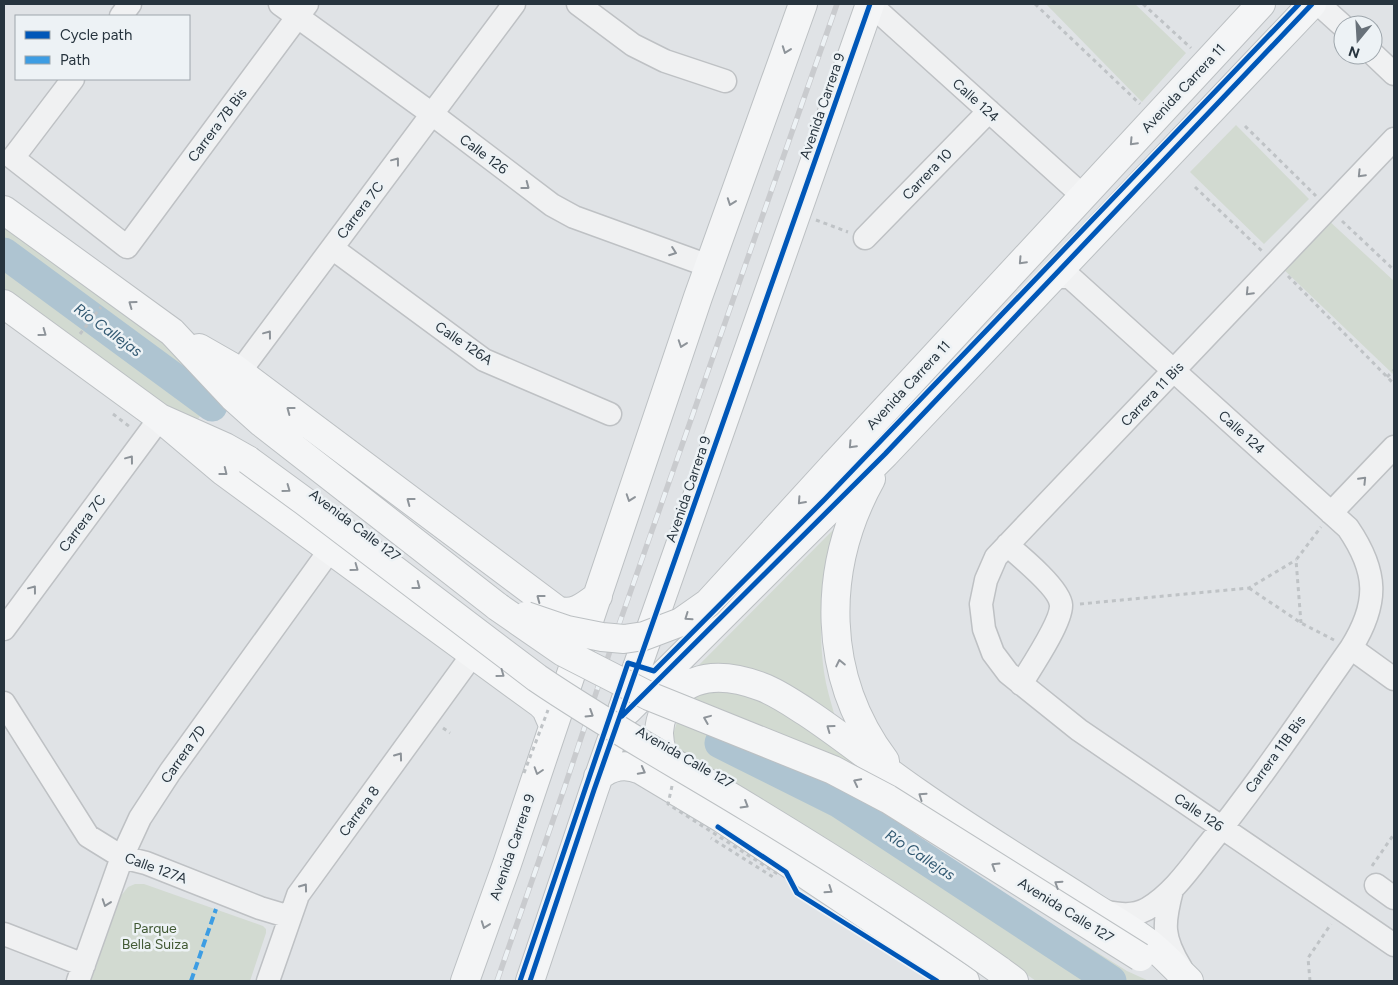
<svg xmlns="http://www.w3.org/2000/svg" width="1398" height="985" viewBox="0 0 1398 985" font-family="Figtree,sans-serif">
  <rect width="100%" height="100%" fill="#e0e3e6"/>
  <path fill="#d2dad1" d="M1046,4H1135L1186,53L1142,102Z
    M1236,125L1309,199L1264,244L1190,172Z
    M4,219L171,345L213,398L198,419L162,404L4,296Z
    M1327,219L1394,281V375L1281,267Z
    M834,529C823,579 817,621 824,672C826,687 831,702 835,717L690,674Z
    M708,689L747,690L787,709L924,811L912,837L1127,971L1149,981H1036L863,860L849,886L704,792L680,761L673,734L685,699Z
    M135,884H144L263,926L266,929V933L250,981H91L120,897L128,887Z"/>
  <g fill="none" stroke-linecap="round" stroke-linejoin="round">
    <path stroke="#aec4d1" stroke-width="31" d="M4,253L212,406
      M720,743L840,803L1111,981"/>
    <defs>
      <path id="minor" d="M280,4L432,114L552,205L574,217L709,266
        M578,4L633,45L665,61L725,81
        M870,4L1083,196
        M1311,5L1322,7L1343,26
        M121,16L130,4
        M1373,54L1394,74
        M73,79L13,158L127,247L307,4
        M1394,139L996,557L986,580L981,604L984,629L993,653L1008,673L1079,730L1394,945
        M865,238L989,111
        M332,248L484,360L610,414
        M1054,277H1070L1348,528C1378,572 1379,603 1351,648C1303,716 1257,785 1205,849C1188,871 1171,895 1147,909C1132,917 1118,914 1102,911
        M242,390V375L247,362L514,4
        M1331,513L1394,447
        M1007,545C1020,556 1060,589 1061,605C1062,622 1030,669 1021,684
        M4,629L160,418
        M1351,648L1394,679
        M4,703L88,836L122,857L146,863L260,908L290,917
        M1376,885L1394,898
        M1172,890C1163,924 1162,937 1181,968
        M4,934L84,965
        M78,981L122,857L140,818L170,772L330,550
        M268,981L298,895L473,654"/>
      <path id="major" d="M4,210L172,332L233,397L262,423L498,607
        M4,304L160,418L225,447L248,460
        M199,348L234,368L557,610C573,616 585,606 598,596
        M160,418L224,472L541,704L546,709L553,725
        M834,465L1261,4
        M871,479C821,569 822,677 885,761
        M628,710L885,454L1312,4
        M598,777C611,766 625,763 641,770L723,819L965,981
        M723,819C698,796 658,769 659,732C660,717 666,704 676,694C700,671 733,676 762,687C778,693 792,703 806,712C844,737 880,767 918,793C972,831 1030,866 1086,902C1107,916 1130,928 1150,944C1164,955 1176,969 1189,981
        M999,970L1014,981
        M465,981L507,864L698,297L803,4
        M530,981L594,790L870,4"/>
    </defs>
    <use href="#minor" stroke="#bec1c4" stroke-width="25"/>
    <use href="#major" stroke="#bcc0c3" stroke-width="30"/>
    <path stroke="#bfc3c6" stroke-width="3" stroke-dasharray="4 4" stroke-linecap="butt" d="M1035,4L1140,104
      M1143,4L1191,48
      M1245,126L1316,196
      M1195,187L1262,251
      M816,220L848,232
      M1342,221L1394,270
      M1288,276L1394,384
      M80,334L101,307
      M1387,377L1394,370
      M113,414L130,427
      M1249,588L1301,623L1334,640
      M1080,604L1249,588L1296,560
      M1301,623L1296,560L1321,527
      M443,728L450,733
      M1372,866L1394,834
      M1310,981L1308,958L1331,924"/>
    <use href="#minor" stroke="#f0f1f2" stroke-width="22"/>
    <use href="#major" stroke="#f4f5f6" stroke-width="28"/>
    <defs>
      <path id="rail" d="M497,981L565,786L616,633L837,4"/>
    </defs>
    <use href="#rail" stroke="#c9cbce" stroke-width="5.5"/>
    <use href="#rail" stroke="#edf2f5" stroke-width="4" stroke-dasharray="11" stroke-linecap="butt"/>
    <defs>
      <path id="major-bridge" d="M248,460L304,501L537,678C606,725 679,765 751,809C835,860 919,913 999,970
        M498,607L563,652L649,696L833,770L888,799L1140,957
        M526,616L567,630L602,637L624,639L644,636L681,622L708,603L834,465"/>
    </defs>
    <use href="#major-bridge" stroke="#bcc0c3" stroke-width="30" stroke-linecap="butt"/>
    <path stroke="#bfc3c6" stroke-width="3" stroke-dasharray="4 4" stroke-linecap="butt" d="M524,773L548,710
      M672,786L668,804L776,873L773,877L711,838"/>
    <use href="#major-bridge" stroke="#f4f5f6" stroke-width="28"/>
    <path stroke="#3d9de3" stroke-width="4" stroke-dasharray="8 4" stroke-linecap="butt" d="M191,981L216,909"/>
    <defs>
      <path id="cycleway" d="M622,716L885,454L1312,4
        M718,827L786,872L797,893L937,981
        M520,981L628,663L654,671L825,499L1299,4
        M530,981L594,790L870,4"/>
    </defs>
    <use href="#cycleway" stroke="#edf2f5" stroke-width="8"/>
    <use href="#cycleway" stroke="#0057b8" stroke-width="5"/>
  </g>
  <defs><path id="oneway-chevron" d="M-2-3.5L2.5 0L-2 3.5" fill="none" stroke-width="1.6" stroke-linecap="round" stroke-linejoin="round" transform="scale(1.25)"/></defs>
  <g stroke="#8e949a">
    <use href="#oneway-chevron" transform="translate(786 50) rotate(110)"/>
    <use href="#oneway-chevron" transform="translate(1133 142) rotate(133)"/>
    <use href="#oneway-chevron" transform="translate(731 202) rotate(110)"/>
    <use href="#oneway-chevron" transform="translate(1022 261) rotate(133)"/>
    <use href="#oneway-chevron" transform="translate(132 304) rotate(-144)"/>
    <use href="#oneway-chevron" transform="translate(43 333) rotate(36)"/>
    <use href="#oneway-chevron" transform="translate(682 344) rotate(109)"/>
    <use href="#oneway-chevron" transform="translate(290 410) rotate(-143)"/>
    <use href="#oneway-chevron" transform="translate(852 445) rotate(133)"/>
    <use href="#oneway-chevron" transform="translate(224 472) rotate(38)"/>
    <use href="#oneway-chevron" transform="translate(287 489) rotate(36)"/>
    <use href="#oneway-chevron" transform="translate(630 498) rotate(109)"/>
    <use href="#oneway-chevron" transform="translate(410 501) rotate(-143)"/>
    <use href="#oneway-chevron" transform="translate(801 501) rotate(132)"/>
    <use href="#oneway-chevron" transform="translate(355 568) rotate(36)"/>
    <use href="#oneway-chevron" transform="translate(417 586) rotate(37)"/>
    <use href="#oneway-chevron" transform="translate(540 598) rotate(-143)"/>
    <use href="#oneway-chevron" transform="translate(688 617) rotate(145)"/>
    <use href="#oneway-chevron" transform="translate(840 663) rotate(-102)"/>
    <use href="#oneway-chevron" transform="translate(501 674) rotate(36)"/>
    <use href="#oneway-chevron" transform="translate(590 714) rotate(32)"/>
    <use href="#oneway-chevron" transform="translate(707 719) rotate(-158)"/>
    <use href="#oneway-chevron" transform="translate(830 728) rotate(-144)"/>
    <use href="#oneway-chevron" transform="translate(538 771) rotate(108)"/>
    <use href="#oneway-chevron" transform="translate(642 771) rotate(28)"/>
    <use href="#oneway-chevron" transform="translate(857 782) rotate(-153)"/>
    <use href="#oneway-chevron" transform="translate(922 796) rotate(-145)"/>
    <use href="#oneway-chevron" transform="translate(745 805) rotate(31)"/>
    <use href="#oneway-chevron" transform="translate(995 866) rotate(-148)"/>
    <use href="#oneway-chevron" transform="translate(1058 884) rotate(-147)"/>
    <use href="#oneway-chevron" transform="translate(829 890) rotate(34)"/>
    <use href="#oneway-chevron" transform="translate(485 925) rotate(110)"/>
  </g>
  <g stroke="#8c9298">
    <use href="#oneway-chevron" transform="translate(396 161) rotate(-53)"/>
    <use href="#oneway-chevron" transform="translate(1361 174) rotate(134)"/>
    <use href="#oneway-chevron" transform="translate(526 186) rotate(37)"/>
    <use href="#oneway-chevron" transform="translate(673 252) rotate(20)"/>
    <use href="#oneway-chevron" transform="translate(1249 292) rotate(134)"/>
    <use href="#oneway-chevron" transform="translate(268 334) rotate(-53)"/>
    <use href="#oneway-chevron" transform="translate(130 459) rotate(-53)"/>
    <use href="#oneway-chevron" transform="translate(1363 480) rotate(-46)"/>
    <use href="#oneway-chevron" transform="translate(33 589) rotate(-53)"/>
    <use href="#oneway-chevron" transform="translate(399 756) rotate(-54)"/>
    <use href="#oneway-chevron" transform="translate(304 887) rotate(-54)"/>
    <use href="#oneway-chevron" transform="translate(106 903) rotate(109)"/>
  </g>
  <g text-anchor="middle" stroke-width="5" stroke-linejoin="round" paint-order="stroke">
    <g font-size="14" fill="#27343e" stroke="#edf2f5">
      <text transform="translate(1183 88) rotate(-47)" y="5">Avenida Carrera 11</text>
      <text transform="translate(976 100) rotate(42)" y="5">Calle 124</text>
      <text transform="translate(822 106) rotate(-71)" y="5">Avenida Carrera 9</text>
      <text transform="translate(217 125) rotate(-53)" y="5">Carrera 7B Bis</text>
      <text transform="translate(484 154) rotate(37)" y="5">Calle 126</text>
      <text transform="translate(927 174) rotate(-46)" y="5">Carrera 10</text>
      <text transform="translate(360 210) rotate(-53)" y="5">Carrera 7C</text>
      <text transform="translate(464 343) rotate(34)" y="5">Calle 126A</text>
      <text transform="translate(908 385) rotate(-47)" y="5">Avenida Carrera 11</text>
      <text transform="translate(1152 394) rotate(-46)" y="5">Carrera 11 Bis</text>
      <text transform="translate(1242 432) rotate(42)" y="5">Calle 124</text>
      <text transform="translate(688 489) rotate(-71)" y="5">Avenida Carrera 9</text>
      <text transform="translate(82 523) rotate(-53)" y="5">Carrera 7C</text>
      <text transform="translate(355 525) rotate(37)" y="5">Avenida Calle 127</text>
      <text transform="translate(183 754) rotate(-55)" y="5">Carrera 7D</text>
      <text transform="translate(1275 754) rotate(-54)" y="5">Carrera 11B Bis</text>
      <text transform="translate(685 757) rotate(30)" y="5">Avenida Calle 127</text>
      <text transform="translate(359 811) rotate(-54)" y="5">Carrera 8</text>
      <text transform="translate(1199 812) rotate(34)" y="5">Calle 126</text>
      <text transform="translate(512 847) rotate(-71)" y="5">Avenida Carrera 9</text>
      <text transform="translate(156 868) rotate(20)" y="5">Calle 127A</text>
      <text transform="translate(1066 910) rotate(32)" y="5">Avenida Calle 127</text>
    </g>
    <g font-size="14" fill="#425a35" stroke="#edf2f5">
      <text x="155" y="933">Parque<tspan x="155" dy="16">Bella Suiza</tspan></text>
    </g>
    <g font-size="15" font-style="italic" fill="#325972" stroke="#edf2f5">
      <text transform="translate(108 330) rotate(36)" y="5">Río Callejas</text>
      <text transform="translate(920 855) rotate(33)" y="5">Río Callejas</text>
    </g>
  </g>
  <rect width="1398" height="985" fill="none" stroke="#27343e" stroke-width="10"/>
  <rect x="15" y="15" width="175" height="65" fill="#edf2f5" stroke="#9ea6ac"/>
  <rect x="25" y="31" width="25" height="8" fill="#0057b8" stroke="#9ea6ac"/>
  <text x="60" y="40" font-size="15" fill="#27343e">Cycle path</text>
  <rect x="25" y="56" width="25" height="8" fill="#3d9de3" stroke="#9ea6ac"/>
  <text x="60" y="65" font-size="15" fill="#27343e">Path</text>
  <g transform="translate(1358 40) rotate(198)"><circle r="24" fill="#edf2f5" stroke="#9ea6ac"/>
  <path d="M0-4L9 19L0 12L-9 19Z" fill="#687179"/>
  <text y="-8" font-size="14" font-weight="bold" text-anchor="middle" fill="#27343e">N</text>
  </g>
</svg>
